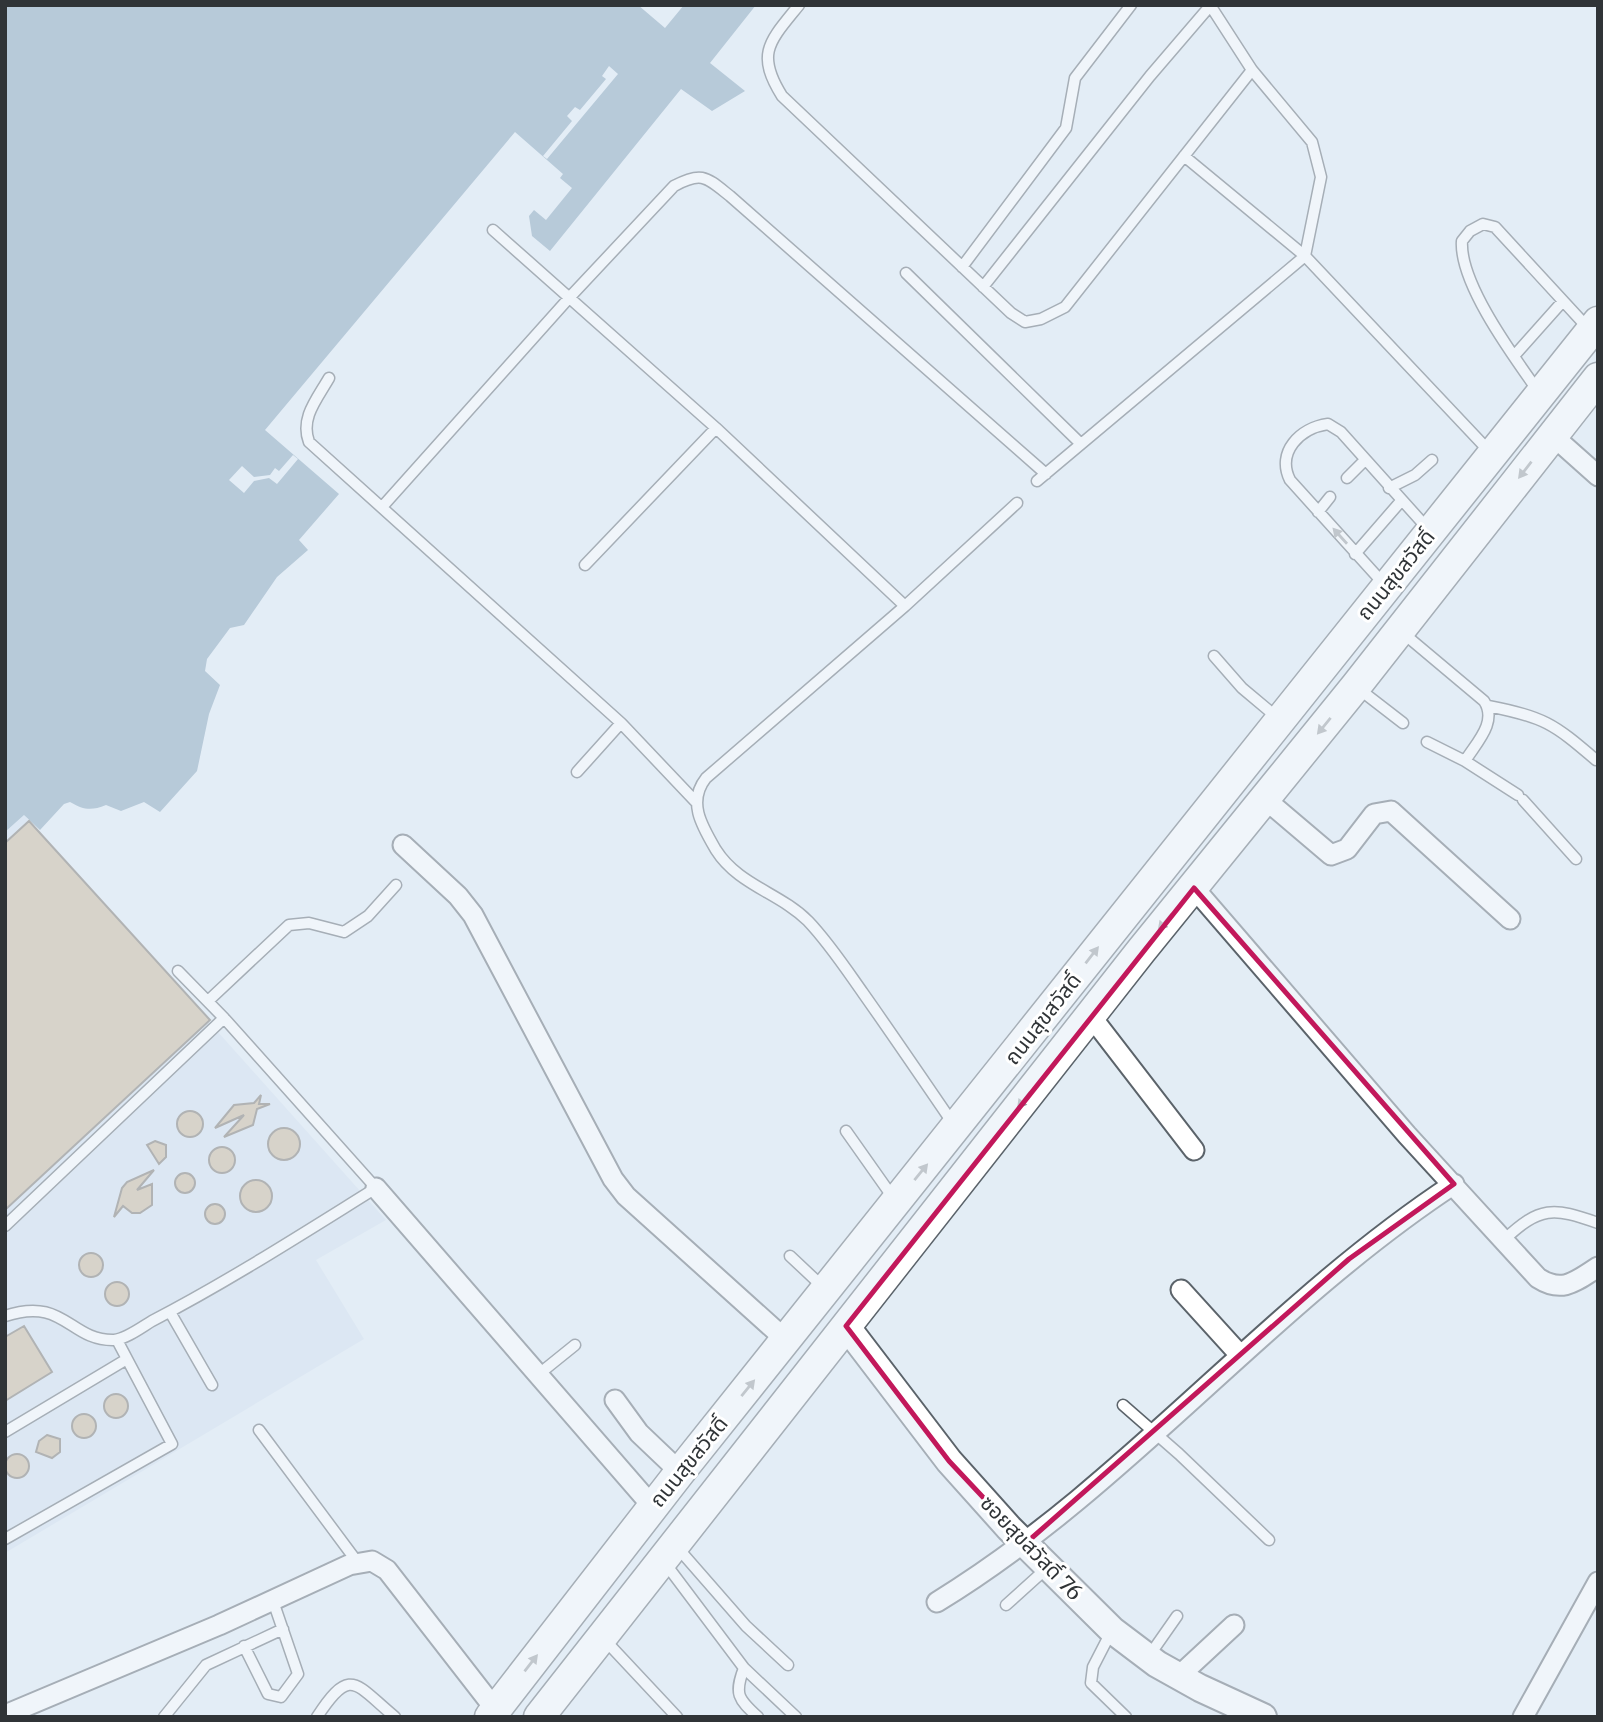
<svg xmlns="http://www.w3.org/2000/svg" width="1603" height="1722" viewBox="0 0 1603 1722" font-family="Merriweather,'Noto Sans Thai',serif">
  <rect width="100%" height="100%" fill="#e3edf5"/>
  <path fill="#d3e1ef" d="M24,815L386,1220L316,1260L364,1339L5,1553V832Z"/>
  <path fill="#809fb6" d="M5,5H756L710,63L745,91L712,111L681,89L550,251L532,236L529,216L534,210L546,220L572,188L560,178L563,174L515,132L265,430L339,494L299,540L308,550L277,577L244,625L230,628L207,659L205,671L220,685L209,714L197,771L160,812L144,802L121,811L106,805C91,811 84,810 70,802L64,804L40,830L24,815L5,832Z"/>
  <path fill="#e3edf5" d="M638,5H684L665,28Z
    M609,66L618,74L547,159L543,156L572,121L567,116L575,107L580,110L606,79L602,76Z
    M293,455L298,459L277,484L269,478L254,481L244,493L229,480L242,466L254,477L270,475L275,468L279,471Z"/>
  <path fill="#c8b495" stroke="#736d65" stroke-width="2" d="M29,821L210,1020L5,1210V843Z
    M261,1095L259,1104H270L257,1109L253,1125L224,1137L244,1115L215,1128L234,1105L254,1103Z
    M177 1124a13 13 0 1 1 26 0a13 13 0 1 1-26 0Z
    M268 1144a16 16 0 1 1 32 0a16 16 0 1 1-32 0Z
    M155,1141L166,1145V1157L159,1164L147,1145Z
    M209 1160a13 13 0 1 1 26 0a13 13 0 1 1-26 0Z
    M154,1170L137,1190L152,1184V1205L140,1213H132L123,1206L114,1217L122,1188L127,1182Z
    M175 1183a10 10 0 1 1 20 0a10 10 0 1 1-20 0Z
    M240 1196a16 16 0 1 1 32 0a16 16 0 1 1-32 0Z
    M205 1214a10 10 0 1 1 20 0a10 10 0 1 1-20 0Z
    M79 1265a12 12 0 1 1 24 0a12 12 0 1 1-24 0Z
    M105 1294a12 12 0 1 1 24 0a12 12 0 1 1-24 0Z
    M24,1326L52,1372L5,1401V1337Z
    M104 1406a12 12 0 1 1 24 0a12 12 0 1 1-24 0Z
    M72 1426a12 12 0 1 1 24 0a12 12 0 1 1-24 0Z
    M47,1435L60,1439V1452L52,1458L36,1452L39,1441Z
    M5 1466a12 12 0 1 1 24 0a12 12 0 1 1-24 0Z"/>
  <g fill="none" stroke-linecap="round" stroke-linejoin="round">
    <defs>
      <path id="lane" d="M799,5C770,41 755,53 782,96L1011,313L1025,322L1041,319L1065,307L1252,70
        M1210,5L1252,70L1312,142L1321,177L1305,256L1489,451
        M493,230L716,428L905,606
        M962,267L1066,128L1075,78L1131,5
        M906,273L1081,444
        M983,287L1150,76L1210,6
        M1514,356L1563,301
        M329,378C317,399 300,418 309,442L621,723L695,801
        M1538,391C1514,357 1459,283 1462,241L1470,231L1483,224L1495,227L1588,328
        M1347,478L1365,460
        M1037,481L1305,256L1184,156
        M1389,488L1415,475L1432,460
        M382,507L569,298L674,186C702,171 706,177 730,196L1046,474
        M1318,512L1330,497
        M1355,554L1401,501
        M585,565L716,428
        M1383,583L1290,480C1276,452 1300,428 1328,424L1341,432L1428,529
        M1403,633L1484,701C1498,722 1476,743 1465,761L1427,742
        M1214,656L1242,688L1279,719
        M1359,689L1403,723
        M1488,706C1544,717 1553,723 1596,760
        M1465,761L1518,795
        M577,772L621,723
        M1523,800L1576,859
        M208,1001L289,925L309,923L344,932L368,916L396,885
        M954,1125C924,1081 894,1037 863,993C846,969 829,943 808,921C780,893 738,885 716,850C702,826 687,802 706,778L905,606L1017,503
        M846,1131L894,1199
        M5,1226L224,1018
        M1504,1240C1540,1206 1553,1207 1598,1223
        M790,1256L823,1287
        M170,1312L212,1385
        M5,1316C65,1296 69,1341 114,1340C126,1339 142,1327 152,1321C229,1281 302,1234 376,1188L224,1018L178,971
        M539,1374L575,1345
        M1123,1405L1179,1454L1269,1540
        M259,1430L358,1563
        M5,1432L127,1359
        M5,1539L172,1444L117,1340
        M677,1547L746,1626L788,1665
        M665,1563L744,1668L796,1717
        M1006,1605L1047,1568
        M1111,1632L1093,1667L1091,1683L1126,1717
        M603,1638L677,1717
        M244,1646L268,1694L281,1697L298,1674L273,1601
        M1149,1656L1177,1616
        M744,1668C734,1694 738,1699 758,1717
        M164,1717L206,1665L283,1629
        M317,1717C351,1665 355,1684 395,1717"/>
      <path id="street" d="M1552,435L1598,476
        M1265,799L1331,855L1347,849L1374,814L1391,811L1510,919
        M403,845L458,896L473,915L613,1179L626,1196L786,1340
        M1194,888L1407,1135L1538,1278C1563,1294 1576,1281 1598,1267
        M1090,1015L1194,1150
        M376,1188L653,1507
        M1181,1290L1240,1355
        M615,1400L639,1433L680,1472
        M937,1602C1127,1486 1268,1306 1454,1184
        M1179,1676L1234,1625
        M5,1715L219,1625L349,1565L372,1561L387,1570L495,1709
        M1523,1717L1598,1582"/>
      <path id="secondary" d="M846,1326L949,1461L1009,1528L1112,1630L1157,1664L1200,1688L1263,1717"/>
      <path id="primary" d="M490,1717L680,1472L1598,322
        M539,1717L1141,951L1356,686L1598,378"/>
    </defs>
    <use href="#lane" stroke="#5b636a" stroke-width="13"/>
    <use href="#street" stroke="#5b636a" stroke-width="23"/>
    <use href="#secondary" stroke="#5b636a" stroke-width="30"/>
    <use href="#primary" stroke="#5b636a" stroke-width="33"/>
    <use href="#lane" stroke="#fff" stroke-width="10"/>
    <use href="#street" stroke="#fff" stroke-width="19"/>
    <use href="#secondary" stroke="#fff" stroke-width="26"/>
    <use href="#primary" stroke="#fff" stroke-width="30"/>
  </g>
  <defs><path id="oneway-solid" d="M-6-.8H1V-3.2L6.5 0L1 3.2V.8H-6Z" transform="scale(1.75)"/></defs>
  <g fill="#989a9b">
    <use href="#oneway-solid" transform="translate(1525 470) rotate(128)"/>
    <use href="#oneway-solid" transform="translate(1340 536) rotate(-132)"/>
    <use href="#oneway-solid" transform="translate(1324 726) rotate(129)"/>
    <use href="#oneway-solid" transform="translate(1165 922) rotate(130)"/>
    <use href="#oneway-solid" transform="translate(1092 955) rotate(-52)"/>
    <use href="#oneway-solid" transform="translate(1024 1100) rotate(128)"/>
    <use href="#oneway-solid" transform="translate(921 1172) rotate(-51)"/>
    <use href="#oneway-solid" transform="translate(748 1388) rotate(-51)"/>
    <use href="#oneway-solid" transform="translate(531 1663) rotate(-52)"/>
  </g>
  <path d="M0 0H1603V1722H0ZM1194,888L1454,1184L1349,1259L1026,1543L949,1461L846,1326Z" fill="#e3edf5" fill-opacity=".55" fill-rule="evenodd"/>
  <path fill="none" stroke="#c2185b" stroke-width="5" stroke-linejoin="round" d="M1194,888L1454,1184L1349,1259L1026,1543L949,1461L846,1326Z"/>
  <g text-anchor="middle" stroke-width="6" stroke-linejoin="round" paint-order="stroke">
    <g font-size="21" fill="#303437" stroke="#fff">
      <text transform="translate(1396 575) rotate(-51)" y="7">ถนนสุขสวัสดิ์</text>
      <text transform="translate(1043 1019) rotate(-52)" y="7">ถนนสุขสวัสดิ์</text>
      <text transform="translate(689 1462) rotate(-51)" y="7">ถนนสุขสวัสดิ์</text>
      <text transform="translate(1031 1548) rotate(46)" y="7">ซอยสุขสวัสดิ์ 76</text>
    </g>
  </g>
  <rect width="1603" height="1722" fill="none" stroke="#303437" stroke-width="14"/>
</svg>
